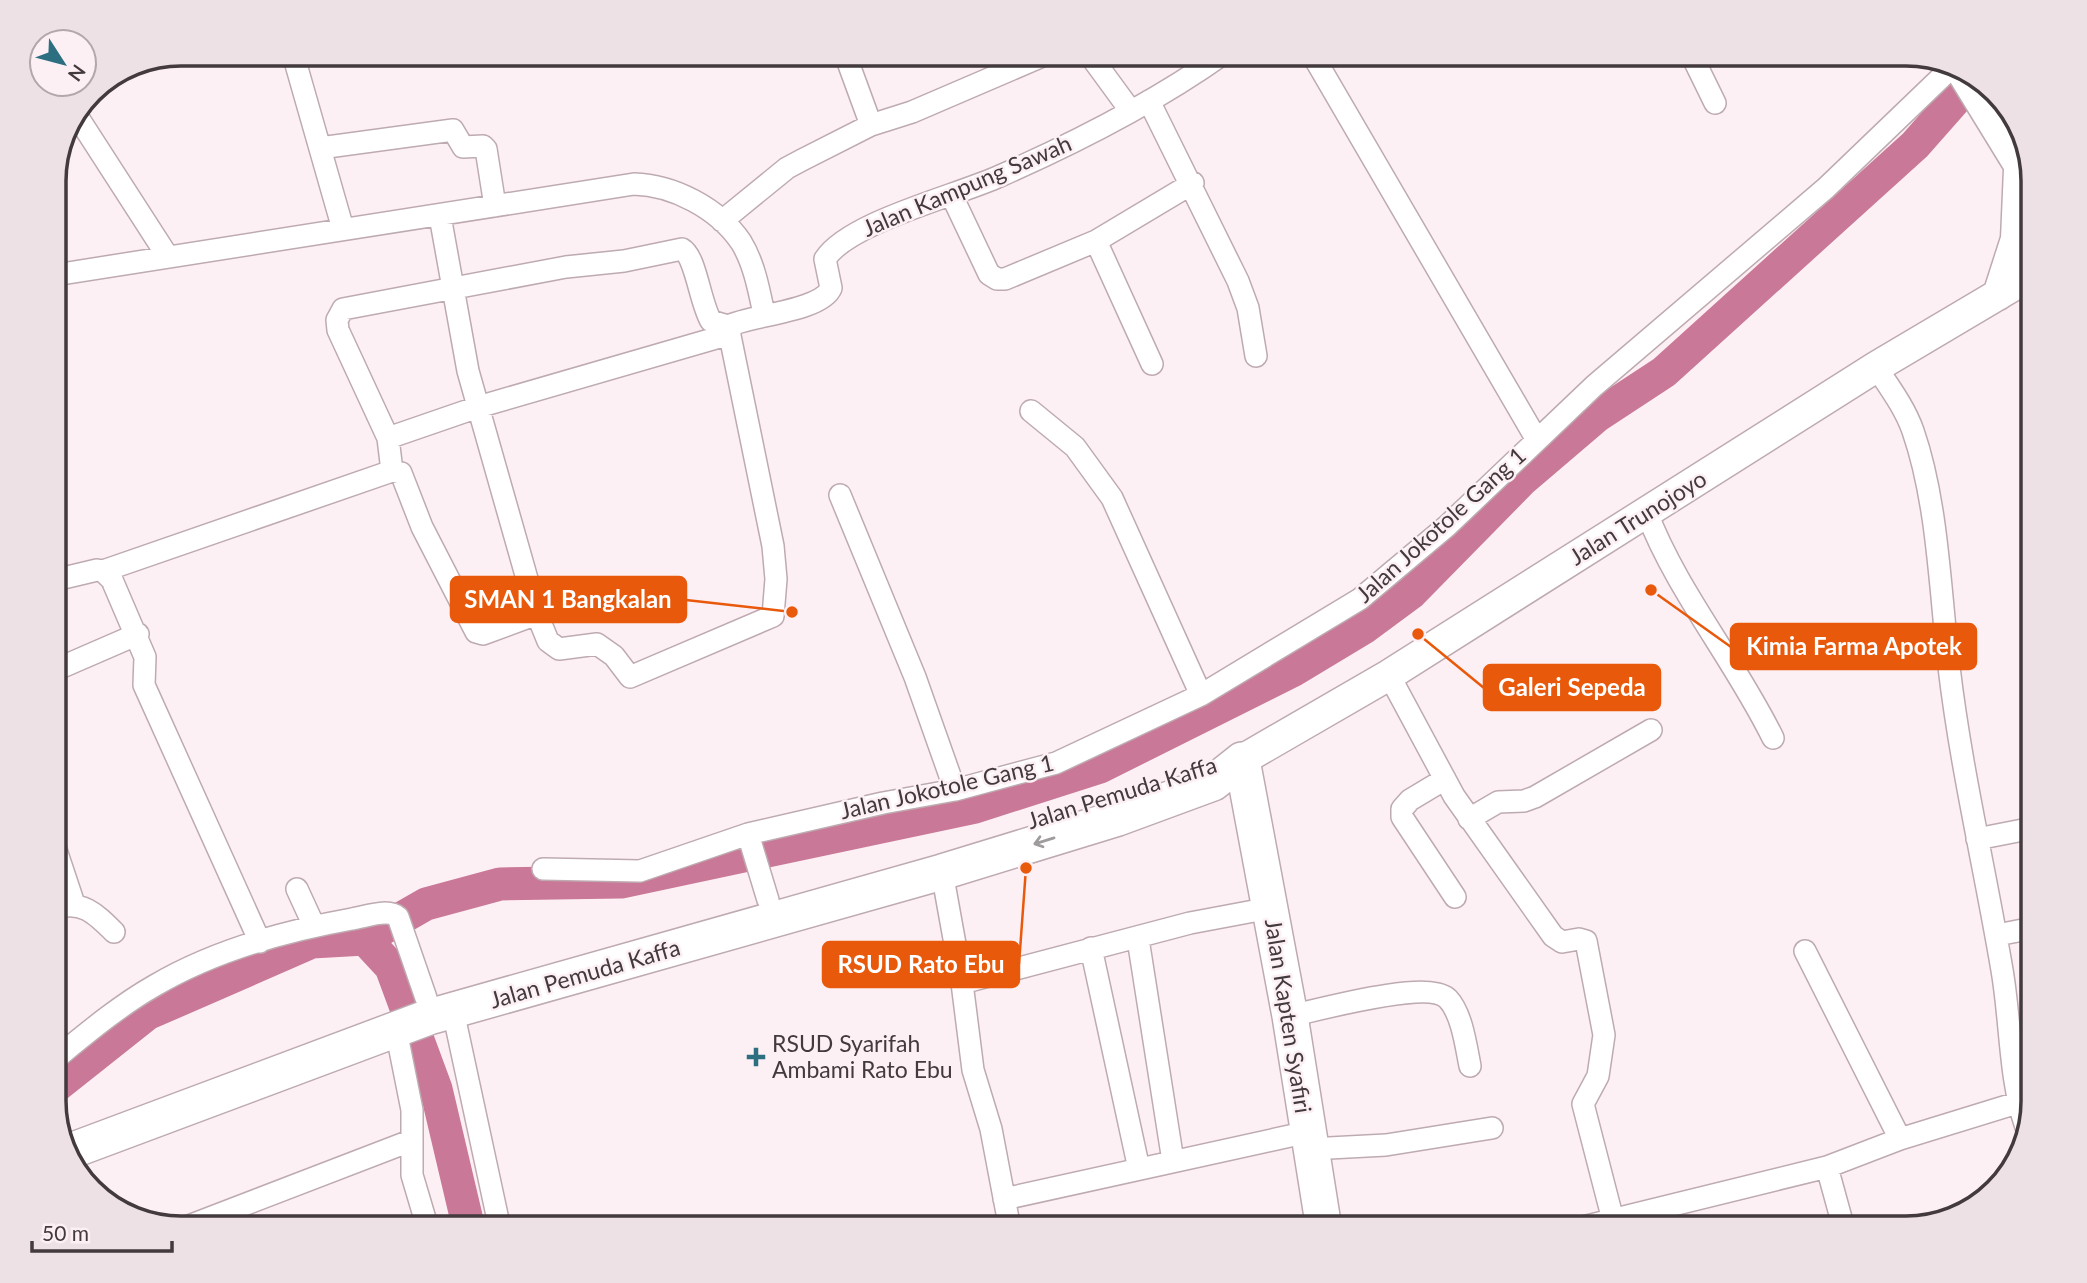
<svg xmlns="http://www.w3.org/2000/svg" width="2087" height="1283" viewBox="0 0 2087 1283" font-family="Lato,sans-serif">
  <rect width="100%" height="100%" fill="#fdf0f4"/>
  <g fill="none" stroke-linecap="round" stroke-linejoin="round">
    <path stroke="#ca7897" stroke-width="33" d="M365,939L426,904L500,884L621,882L975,807L1100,767L1292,671L1365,627L1411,593L1522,480L1597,416L1664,372L1915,145L1975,77
      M55,1087L147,1014L312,942L365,939L391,967L436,1089L469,1229"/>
    <defs>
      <path id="minor" d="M293,54L343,229
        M845,54L871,125
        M1089,54L1130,110
        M1312,54L1537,440
        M1691,54L1715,103
        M1149,101L1238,281L1248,308L1256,356
        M79,119L168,257
        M320,148L453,130L463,147L483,146L486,149L495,206
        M952,196L989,274L997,279H1005L1096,241
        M440,216L468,371L537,614L548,641L559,649L597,644L614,656L630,677L773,616L776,579L773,546L728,326C752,315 821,311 831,288L825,259C849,222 956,196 1000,176C1077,142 1154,103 1223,54
        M722,221L787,168L802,160L871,125L912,112L1047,54
        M55,275L634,184C673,185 718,208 741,242C754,263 759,290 764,314
        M1152,364L1096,241L1193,183
        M1876,367C1890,388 1905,408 1913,431C1938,503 1940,592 1949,667C1961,769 1985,869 2002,970C2011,1022 2009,1078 2026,1127
        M1031,411L1075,447L1112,498L1201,695
        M388,438L478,407L730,334
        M392,471L388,438L338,330L337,320L343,309L566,267L624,261L682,249C696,257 700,303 711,321L728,326
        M840,495L915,677L955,790
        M1647,513C1676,590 1736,662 1773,738
        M103,571L392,471L401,473L422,527L476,632L483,634L537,614
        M55,580L97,570L103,571L112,580L145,657L144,685L260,942
        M55,670L138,634
        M1389,675L1454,796L1553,936L1562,942L1579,939L1586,941L1604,1035L1598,1076L1583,1104L1613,1220
        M1445,779L1410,800L1402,809V817L1455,897
        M1469,819L1498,802L1524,801L1535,797L1651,730
        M748,834L768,900
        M1977,839L2033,828
        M55,847L74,904
        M543,869L640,871L748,834L883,803L955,790L1056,763L1201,695L1360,599L1447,526L1594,386L1826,188L1952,67
        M942,872L962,983L973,1070L991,1129L1010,1229
        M297,889L314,926
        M55,908C82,900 95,913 114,932
        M1997,935L2033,928
        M1138,939L1173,1161
        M1091,948L1139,1169
        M1805,951L1900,1139
        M962,983L1190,923L1270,908
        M453,1011L500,1229
        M1290,1016C1318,1010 1429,979 1448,999C1462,1014 1466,1046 1470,1066
        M396,1030L412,1110V1175L428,1229
        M55,1059C87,1033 119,1006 154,986C213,951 285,931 352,919C365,917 388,908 398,917L426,998
        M1310,1149L1386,1145L1492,1128
        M1827,1167L1844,1229
        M1004,1199L1308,1132
        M181,1229L410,1141
        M1575,1229L1827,1167L1900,1139L2033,1098"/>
      <path id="secondary" d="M1960,69L2033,188
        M1998,295L2016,239L2019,169
        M1242,760L1389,675L1876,367L2033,274"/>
      <path id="trunk" d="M1242,760L1290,1016L1324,1229
        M68,1152L429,1017L942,872L1118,818L1213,783L1242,760"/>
    </defs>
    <use href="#minor" stroke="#beabb1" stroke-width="24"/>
    <use href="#secondary" stroke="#beabb1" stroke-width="33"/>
    <use href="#trunk" stroke="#beabb1" stroke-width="38"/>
    <use href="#minor" stroke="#fff" stroke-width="21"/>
    <use href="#secondary" stroke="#fff" stroke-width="30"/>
    <use href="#trunk" stroke="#fff" stroke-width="35"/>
  </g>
  <defs><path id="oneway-shaft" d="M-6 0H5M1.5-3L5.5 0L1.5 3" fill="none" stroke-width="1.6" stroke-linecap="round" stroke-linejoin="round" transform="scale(1.75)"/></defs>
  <use stroke="#a09c9e" href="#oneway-shaft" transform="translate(1044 841) rotate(163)"/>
  <path fill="#2c6f80" stroke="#fdf0f4" stroke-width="2.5" d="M752.5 1046.5h7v7h7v7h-7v7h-7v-7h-7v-7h7z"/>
  <g text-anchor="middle" stroke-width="5" stroke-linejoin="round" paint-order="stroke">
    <g font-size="23" fill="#423a3d" stroke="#fdf0f4">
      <text transform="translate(967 186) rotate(-23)" y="8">Jalan Kampung Sawah</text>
      <text transform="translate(1638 518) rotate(-32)" y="8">Jalan Trunojoyo</text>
      <text transform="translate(1441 525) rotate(-42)" y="8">Jalan Jokotole Gang 1</text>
      <text transform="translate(947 787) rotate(-13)" y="8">Jalan Jokotole Gang 1</text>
      <text transform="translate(1122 793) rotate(-17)" y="8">Jalan Pemuda Kaffa</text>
      <text transform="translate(585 974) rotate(-16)" y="8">Jalan Pemuda Kaffa</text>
      <text transform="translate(1288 1016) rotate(81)" y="8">Jalan Kapten Syafiri</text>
    </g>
    <g font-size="23" fill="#423a3d" stroke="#fdf0f4" text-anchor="start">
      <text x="772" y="1052">RSUD Syarifah<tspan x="772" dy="26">Ambami Rato Ebu</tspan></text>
    </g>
  </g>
  <path d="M0 0H2087V1283H0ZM181 66H1906A115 115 0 0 1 2021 181V1101A115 115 0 0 1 1906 1216H181A115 115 0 0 1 66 1101V181A115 115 0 0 1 181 66Z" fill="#eee1e5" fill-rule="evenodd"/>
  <path fill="none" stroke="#423a3d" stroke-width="3.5" d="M181 66H1906A115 115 0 0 1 2021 181V1101A115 115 0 0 1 1906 1216H181A115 115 0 0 1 66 1101V181A115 115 0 0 1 181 66Z"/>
  <path fill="none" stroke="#e8590c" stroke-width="2.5" d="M792 612L686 600M1651 590L1731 647M1418 634L1484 688M1026 868L1019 964"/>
  <g fill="#e8590c" stroke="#fdf0f4" stroke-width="2.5">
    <circle cx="792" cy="612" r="7"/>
    <circle cx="1651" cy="590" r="7"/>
    <circle cx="1418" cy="634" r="7"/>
    <circle cx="1026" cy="868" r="7"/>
  </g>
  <g fill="#e8590c" stroke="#e8590c" stroke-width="2.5">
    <rect x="451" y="577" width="235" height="45" rx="7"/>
    <rect x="1731" y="624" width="245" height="45" rx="7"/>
    <rect x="1484" y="665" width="176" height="45" rx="7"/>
    <rect x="823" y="942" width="196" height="45" rx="7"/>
  </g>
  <g font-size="24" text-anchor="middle" font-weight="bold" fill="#fff">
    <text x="568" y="608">SMAN 1 Bangkalan</text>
    <text x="1854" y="655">Kimia Farma Apotek</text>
    <text x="1572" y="696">Galeri Sepeda</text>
    <text x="921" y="973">RSUD Rato Ebu</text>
  </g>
  <g transform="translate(63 63) rotate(126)"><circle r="33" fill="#fdf0f4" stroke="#b2a7ab" stroke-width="2"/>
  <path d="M0-5L12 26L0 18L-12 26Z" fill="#2c6f80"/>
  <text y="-10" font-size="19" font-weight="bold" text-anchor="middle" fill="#423a3d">N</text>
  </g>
  <path d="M32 1241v10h140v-10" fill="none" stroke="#423a3d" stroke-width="3.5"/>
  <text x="42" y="1241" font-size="21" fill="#423a3d" stroke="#fdf0f4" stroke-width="5" paint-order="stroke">50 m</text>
</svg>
